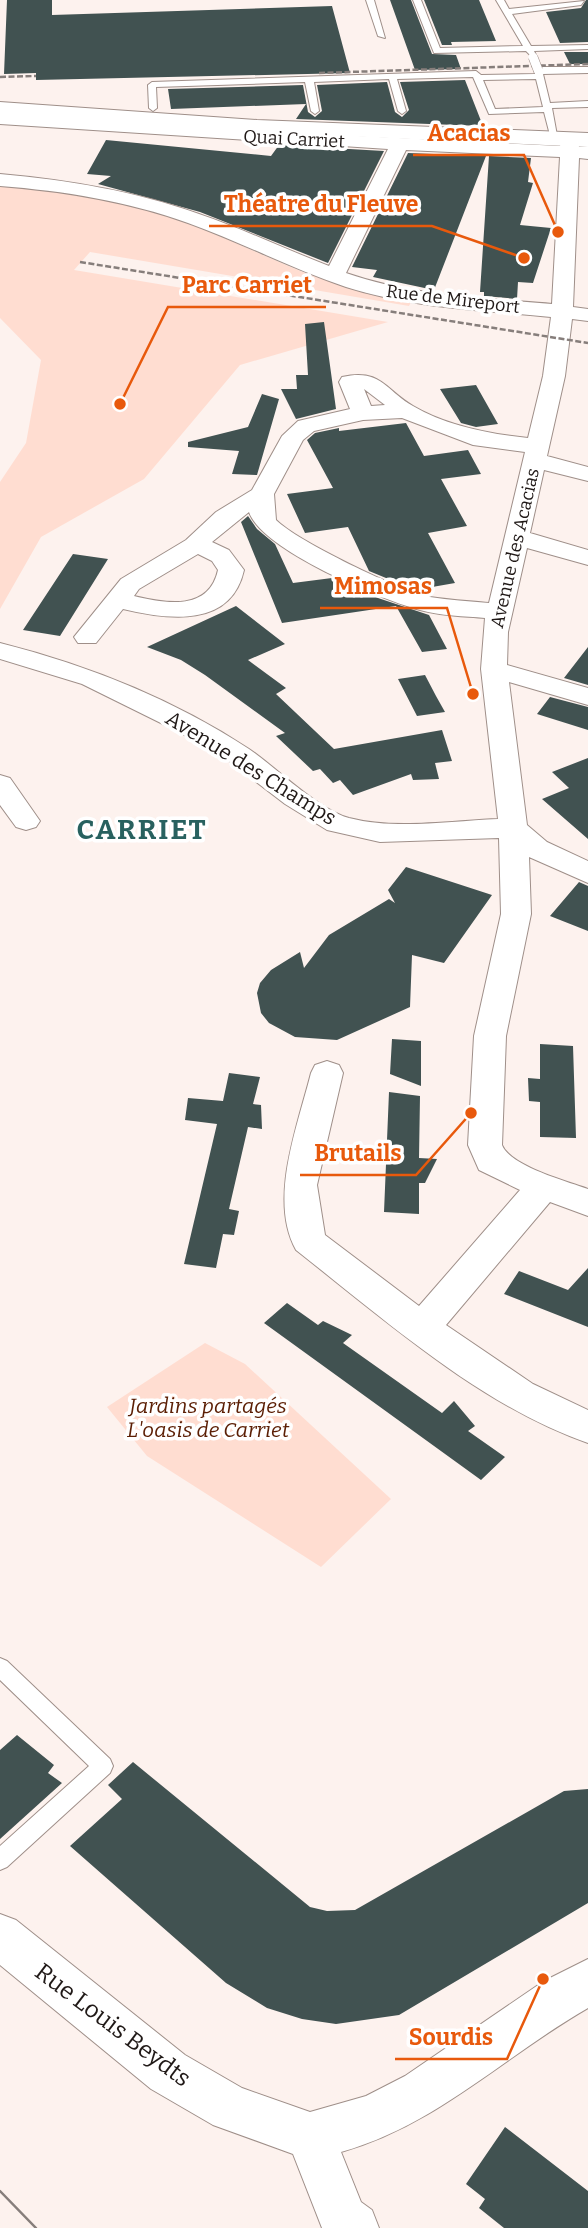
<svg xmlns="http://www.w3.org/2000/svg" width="588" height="2228" viewBox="0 0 588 2228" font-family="Bitter,serif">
  <rect width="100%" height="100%" fill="#fdf2ee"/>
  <path fill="#ffddd1" d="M0,182C58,188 116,198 171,217C222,234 269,260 319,278C349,288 380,294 412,300L409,306L90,252L74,270L388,322L240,365L144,479L41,537L0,609V482L26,443L41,360L0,318Z
    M205,1343L245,1364L391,1499L321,1567L147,1456L107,1407Z"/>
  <path fill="#415251" d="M7,0H52V15L332,6L350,73L36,80V73L4,74Z
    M390,0H411L432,54L456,55L461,69L415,70Z
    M424,0H479L496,41L451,42L452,45H442Z
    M586,0H588V42L560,43L546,12L581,8Z
    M564,52H588V64H570Z
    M465,80L483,126L296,119L306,104L171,109L168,89L303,85L308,112L315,117L322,111L317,85L387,82L395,112L402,117L409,110L400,82Z
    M106,140L271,156L279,145L384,151L328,263L200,212L98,184L111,176L87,174Z
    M408,153L486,156L434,290L373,277L377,270L352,267Z
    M489,156L531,158L528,182L533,183L520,225L551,228L533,283L518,282L517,299L484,296V292H480Z
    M324,322L336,409L296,419L281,389H297L296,375H308L305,324Z
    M476,385L498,424L476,427L461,423L440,389Z
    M262,394L279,399L257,475L232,474L239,451L188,447V442L248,427Z
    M406,423L424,456L468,450L481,474L441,479L467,526L428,533L455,583L415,590L369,571L348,527L305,533L287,494L333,488L307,440L315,433L339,428V431Z
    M248,516L257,529L275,544L293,583L332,578L378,598L429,615L447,649L422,652L396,606L282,623L241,522Z
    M73,554L108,559L60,636L23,630Z
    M236,606L285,644L248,660L286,688L276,694L334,749L442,730L452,761L435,763L439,779L413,780L411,774L353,795L340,780L333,783L320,769L313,771L276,736L285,733L205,675L181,660L147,647Z
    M588,647V685L564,678Z
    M425,675L436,696L445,712L417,716L398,679Z
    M550,697L588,707V730L537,714Z
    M588,758V839L542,799L569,788L552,772Z
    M406,867L492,895L444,963L412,955L410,1007L337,1040L295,1037L269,1023L261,1013L257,993L260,983L271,970L300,952L304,968L329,935L389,899L395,903L388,890Z
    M579,882L588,886V931L550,916Z
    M392,1039L421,1041V1086L390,1074Z
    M540,1044L573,1046L576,1138L540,1137V1102L529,1101L528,1078L540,1079Z
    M229,1073L260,1077L253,1104L261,1105L262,1129L248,1127L229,1209L239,1211L234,1235L223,1234L216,1268L184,1264L217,1124L185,1120L188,1098L223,1101Z
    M389,1092L420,1096L419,1158L437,1159L425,1183H419V1214L384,1212Z
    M588,1268V1327L504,1294L519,1271L568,1290Z
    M287,1303L318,1325L323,1321L352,1335L343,1343L442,1413L454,1401L475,1426L468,1431L505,1457L481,1480L264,1323Z
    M17,1735L54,1765L48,1773L62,1783L0,1839V1750Z
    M133,1762L310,1907L327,1911L355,1910L564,1791L588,1789V1903L399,2015L336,2024L302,2019L267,2008L226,1983L70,1846L122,1799L108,1785Z
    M505,2127L588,2191V2228H504L479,2208L485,2199L466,2184Z"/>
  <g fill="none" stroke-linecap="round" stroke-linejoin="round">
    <defs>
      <path id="service" d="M366,0H374L385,38L378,36Z
        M413,0H421L440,48L523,46L496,0H504L509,9L584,1L581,5L512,14L531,46L588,45V49L534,51L536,55L532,57L526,51L434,53Z
        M538,67H588V73L543,74L550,103L588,101V107L552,108L558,141L551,139L544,112L489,114L473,77L397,79L406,111L402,114L398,111L389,79L314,82L319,111L315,114L311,111L305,82L156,87L157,108L153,111L149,108L148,85L152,82L476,71L481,75L535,74L534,70ZM536,79L543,107L495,109L483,80Z
        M0,1658L7,1661L110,1759L113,1766L110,1773L7,1867L0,1870V1846L89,1766L0,1680Z"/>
      <path id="minor" d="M0,112L257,131L560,146L563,136H577L579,147H588V159L579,158L573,307L588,309V321L572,319L565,376L547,456L588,467V481L544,470L530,533L588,550V565L527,548L508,632L507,665L588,688V705L509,682L527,825L547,842L588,861V883L529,857L531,914L506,1036L502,1145C510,1166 566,1181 588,1189V1216L550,1202L446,1325L533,1384L588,1410V1443C481,1406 384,1319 296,1250C268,1200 298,1125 311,1073L315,1065L327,1061L339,1065L343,1073L317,1185L325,1235L419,1306L520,1190L479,1170L468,1145L474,1036L501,914L499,838L380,842L327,830L285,804L229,761L179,732L82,684L0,659V643C87,665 173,699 249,749C277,768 317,809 349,818C396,830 449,821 498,819L481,669L485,618C464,616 441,616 420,610C382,600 262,550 249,512L212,542L229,550L244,570C231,628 169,620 123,609L96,643H78L74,637L121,579L186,540L216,512L252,490L282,436L298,421L350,409L339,382L342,377C381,368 385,390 413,406C447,426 490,434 528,438L543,376L551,317C482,310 412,308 346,287C292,269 241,242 188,223C127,201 64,191 0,186V174C68,180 135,191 199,214C243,229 285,249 329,266L388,149L0,124ZM406,150L560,157L552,304C482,298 412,296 346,273ZM364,389L385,405L371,406ZM402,418L473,445L525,452L489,603C469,601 449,600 430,597C400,591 297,541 276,520L274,494L303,440L314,431L363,420ZM198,554L212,561L218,570C209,611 167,604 134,596L139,589Z
        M0,775L10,778L40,821L36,827L26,830L16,827L0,805Z
        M0,1914L16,1920L185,2055L242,2088L310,2112L366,2096L405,2076L544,1981L588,1959V2008C504,2056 437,2125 341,2152L361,2202L372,2210L379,2228H322L293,2154L213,2125L151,2089L0,1965Z"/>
      <path id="secondary" d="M0,102L257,120L588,133V147L257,132L0,114Z"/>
    </defs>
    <use href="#service" stroke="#9f8f89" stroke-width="2"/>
    <use href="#minor" stroke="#9f8f89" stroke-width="2"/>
    <use href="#secondary" stroke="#9f8f89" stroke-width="2"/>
    <use href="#service" fill="#fff" fill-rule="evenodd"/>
    <use href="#minor" fill="#fff" fill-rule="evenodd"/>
    <use href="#secondary" fill="#fff" fill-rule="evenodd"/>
    <path stroke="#867e7b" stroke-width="2.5" d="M0,2191L36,2228"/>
    <path stroke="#867e7b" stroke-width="2.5" stroke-dasharray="6 2.5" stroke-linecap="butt" d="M319,73L588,64
      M0,77L36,76
      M80,262L588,343"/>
    <defs>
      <path id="service-bridge" d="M533,57L538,70"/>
    </defs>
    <use href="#service-bridge" stroke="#9f8f89" stroke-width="10" stroke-linecap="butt"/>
    <use href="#service-bridge" stroke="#fff" stroke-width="9"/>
  </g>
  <g text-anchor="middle" stroke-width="7" stroke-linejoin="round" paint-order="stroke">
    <g font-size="18" fill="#201917" stroke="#fff">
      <text transform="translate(294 139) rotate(3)" y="6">Quai Carriet</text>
      <text transform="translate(453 299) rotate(7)" y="6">Rue de Mireport</text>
      <text transform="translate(515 548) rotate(-77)" y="6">Avenue des Acacias</text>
    </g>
    <g font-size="21" fill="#201917" stroke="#fff">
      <text transform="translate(251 768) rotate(32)" y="7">Avenue des Champs</text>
    </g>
    <g font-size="21" font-style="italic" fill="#5b1e04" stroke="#fff">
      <text x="208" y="1413">Jardins partagés<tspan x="208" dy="24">L'oasis de Carriet</tspan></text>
    </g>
    <g font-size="24" fill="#201917" stroke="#fff">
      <text transform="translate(113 2025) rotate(37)" y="8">Rue Louis Beydts</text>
    </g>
    <g font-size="28" font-weight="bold" letter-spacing="2" fill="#28615f" stroke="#fff">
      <text x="142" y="839">CARRIET</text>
    </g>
  </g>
  <path fill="none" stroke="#e8590c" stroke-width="2.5" d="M558 232L524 155H413M524 258L432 226H209M120 404L168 307H326M473 694L447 608H320M471 1113L416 1175H300M543 1979L507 2059H395"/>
  <g fill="#e8590c" stroke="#fff" stroke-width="2.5">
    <circle cx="558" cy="232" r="7"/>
    <circle cx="524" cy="258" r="7"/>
    <circle cx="120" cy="404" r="7"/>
    <circle cx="473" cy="694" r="7"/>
    <circle cx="471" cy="1113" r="7"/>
    <circle cx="543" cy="1979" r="7"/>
  </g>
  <g font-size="23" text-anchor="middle" font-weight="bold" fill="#e8590c" stroke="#fff" stroke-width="7" stroke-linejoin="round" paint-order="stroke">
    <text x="469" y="141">Acacias</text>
    <text x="321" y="212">Théatre du Fleuve</text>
    <text x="247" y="293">Parc Carriet</text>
    <text x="383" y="594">Mimosas</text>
    <text x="358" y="1161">Brutails</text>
    <text x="451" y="2045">Sourdis</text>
  </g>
</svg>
